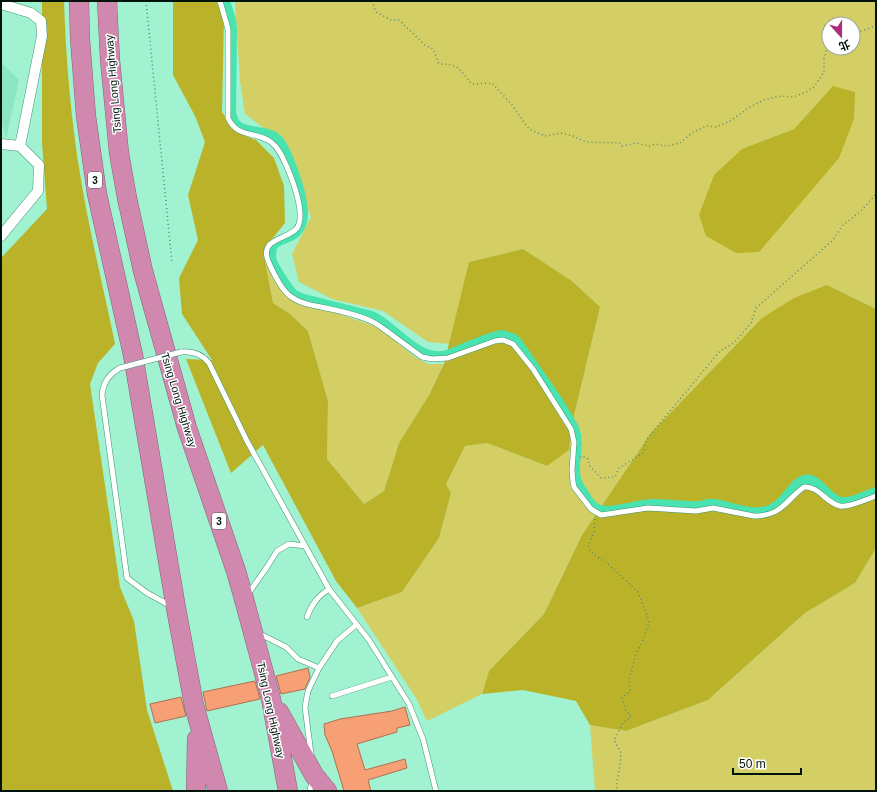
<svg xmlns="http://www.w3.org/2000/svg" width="877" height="792" viewBox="0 0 877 792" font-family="Helvetica,'Noto Sans TC',sans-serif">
  <rect width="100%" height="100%" fill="#a0f2d0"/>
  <path fill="#8be6c1" d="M1,62L19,80L6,139L1,119Z"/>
  <path fill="#d4cf64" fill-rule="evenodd" d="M235,1H876V309L827,285L762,318L651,433L582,535L544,614L489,671L482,694L427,721L416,698L357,608L402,592L439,538L451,493L446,484L464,446L487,443L547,466L571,428L600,307L572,281L523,249L469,262L450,344L428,342L383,311L332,299L299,282L292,254L311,217L284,143L245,114L240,81ZM829,24H853V48H829ZM833,86L759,251L742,149L794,129Z
    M265,261L275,280L295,303L333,312L378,327L415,357L428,364H444L429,395L399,443L384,491L364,504L327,459L328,401L308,331L290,314L273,303Z
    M876,548V791H595L590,725L626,731L708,700L805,613L855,583Z"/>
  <path fill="#bab329" d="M38,1H64C66,61 71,121 81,180C90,235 104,289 115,344L98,363L90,384L120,587L134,621L147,710L173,791H1V258L47,209L42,143V2Z
    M173,1H216L224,16L222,112L236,132L256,140L274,158L284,186L285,223L264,249L265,261L273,303L290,314L308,331L328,401L327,459L364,504L384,491L399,443L429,395L444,364L469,262L523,249L572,281L600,307L571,428L569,450L547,466L487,443L465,446L446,484L451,493L439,538L402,592L357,608L336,581L263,445L231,473L186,359L212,360L182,314L179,278L198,240L188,195L205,142L195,116L173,75Z
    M833,86L855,92L854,119L839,158L759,252L736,253L706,236L699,215L714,175L742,149L794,129Z
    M827,285L876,309V548L855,583L805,613L708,700L626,731L590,725L576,701L523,690L482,694L489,671L544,614L582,535L651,433L762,318L794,298Z"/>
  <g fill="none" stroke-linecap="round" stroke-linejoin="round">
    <path stroke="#48e3b0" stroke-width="10" d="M225,1L231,20L232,31L231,112C234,139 263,126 277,139C286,146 301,191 302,204C305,219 302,233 286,238C281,240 276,241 273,246C271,249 271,254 271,258C272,265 288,289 293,294C297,297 300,298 304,299L372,316C395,327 420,364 447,355C464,349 480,340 497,336L502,335L512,338L517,342L558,401L574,428C581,445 572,462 576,479C577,484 580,488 583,492C586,497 589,503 594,507C608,517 636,504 653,504C668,504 684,507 699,506C704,506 708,503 713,504C730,506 750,516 767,511C786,505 792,483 804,480C818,476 826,499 841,502C852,504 866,495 876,492"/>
  </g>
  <path fill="#f79f75" stroke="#b07050" d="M308,668L310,677L305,689L281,694L276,676Z
    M255,681L260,699L207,711L203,692Z
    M181,697L186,716L155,723L150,704Z
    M405,707L410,725L397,728V732L357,744L365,770L405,759L407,768L368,780L371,791H344L332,751L325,735L324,724L340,719L392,711Z"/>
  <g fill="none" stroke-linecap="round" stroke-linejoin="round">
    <defs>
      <path id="lane" d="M220,1L228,29V118C237,138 255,131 271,142C279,148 283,158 287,167C293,181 306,215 297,228C288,240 257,238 269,263C273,272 282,290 290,296C299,303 310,305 321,307C339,311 357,314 373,322C378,324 383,329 388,332C400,341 411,349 422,357L432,359L448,358L495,341L503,340L513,344L533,369L571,429L574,442L572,470L573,482L574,487L591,509L601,515L648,508L696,511L713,508L754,516C782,516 785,501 804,487C819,486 826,503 840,506C849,508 867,499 876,496
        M181,352C193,351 202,354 209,363L247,441L329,589L369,640L409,704L423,739L436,791
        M120,368C109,374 103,383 102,395L127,578L147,593L171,606
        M248,594L267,567L277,551L289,544L305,546
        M307,617C312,604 317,597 329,589
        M258,633L286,647L298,659L319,668
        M332,696L392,677
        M311,754L305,707L308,691L319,668L337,641L356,625
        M310,791L312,781"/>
      <path id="street" d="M1,4L31,13L41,21L42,36L20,146
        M1,144L20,146L39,165L38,191L1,236"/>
      <path id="highway" d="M79,1L80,39L86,116L97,194L133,355L176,608L194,705L218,791
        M107,1L110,60L119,153L127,198L143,271L187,428L236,571L244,599L271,699L288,791
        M279,712L314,775L327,791
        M196,791L197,739"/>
    </defs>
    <use href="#lane" stroke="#419375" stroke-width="6"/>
    <use href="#street" stroke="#419375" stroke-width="11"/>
    <use href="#highway" stroke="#885f76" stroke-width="20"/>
    <path stroke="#568b75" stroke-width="1.5" stroke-dasharray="1 3" stroke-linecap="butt" d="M146,1L172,263
      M372,1L376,12L391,20H399L425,45L433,49L439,64C461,64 458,69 472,84L492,83L513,106L516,111L529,129L545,136L561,133L573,136L586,142L620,143L622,146L636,143L649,146L655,144L667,146L680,143L692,133L706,126L716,127L730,121L750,107L764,100L781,96L793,97L806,92L814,87L824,72V59L828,45L829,44
      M853,34L873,27L876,28
      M580,457L582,456L588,459L589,465L601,478L615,477L619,468L643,453L646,440L720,351L735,342L751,323L756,308L833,240L842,226L862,210L876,194
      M595,519L594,531L588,547L591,552L608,564L638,592L647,615L649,623L641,645L636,654L629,680L630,691L622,698L625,709L631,717L623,723L614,740L621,753L620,766L617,781V791"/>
    <use href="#lane" stroke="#fff" stroke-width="5"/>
    <use href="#street" stroke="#fff" stroke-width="10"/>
    <use href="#highway" stroke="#d188af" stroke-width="19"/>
    <defs>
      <path id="lane-bridge" d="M120,368L181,352"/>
    </defs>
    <use href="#lane-bridge" stroke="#419375" stroke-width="6" stroke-linecap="butt"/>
    <use href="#lane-bridge" stroke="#fff" stroke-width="5"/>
  </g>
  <g text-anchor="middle" stroke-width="3" stroke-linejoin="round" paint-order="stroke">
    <g fill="#fff" stroke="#4c5a54" stroke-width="1">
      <rect x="88" y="172" width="14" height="16" rx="3"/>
      <rect x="212" y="513" width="14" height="16" rx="3"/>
    </g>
    <g font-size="10" font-weight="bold" fill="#00140b">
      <text x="95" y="184">3</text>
      <text x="219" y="525">3</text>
    </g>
    <g font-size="11" fill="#00140b" stroke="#fff">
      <text transform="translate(113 84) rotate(-95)" y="4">Tsing Long Highway</text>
      <text transform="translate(179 400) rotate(73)" y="4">Tsing Long Highway</text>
      <text transform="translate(271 710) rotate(78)" y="4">Tsing Long Highway</text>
    </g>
  </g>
  <rect width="877" height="792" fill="none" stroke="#00140b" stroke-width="4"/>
  <g transform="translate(841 36) rotate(159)"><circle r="19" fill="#ffffff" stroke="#99a19d"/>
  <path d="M0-3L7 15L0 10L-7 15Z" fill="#ac2d7d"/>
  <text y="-6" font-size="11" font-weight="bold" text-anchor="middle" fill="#00140b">北</text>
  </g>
  <path d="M733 768v6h68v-6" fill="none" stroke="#00140b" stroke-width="2"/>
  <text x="739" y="768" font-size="12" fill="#00140b" stroke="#ffffff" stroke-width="3" paint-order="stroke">50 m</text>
</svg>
